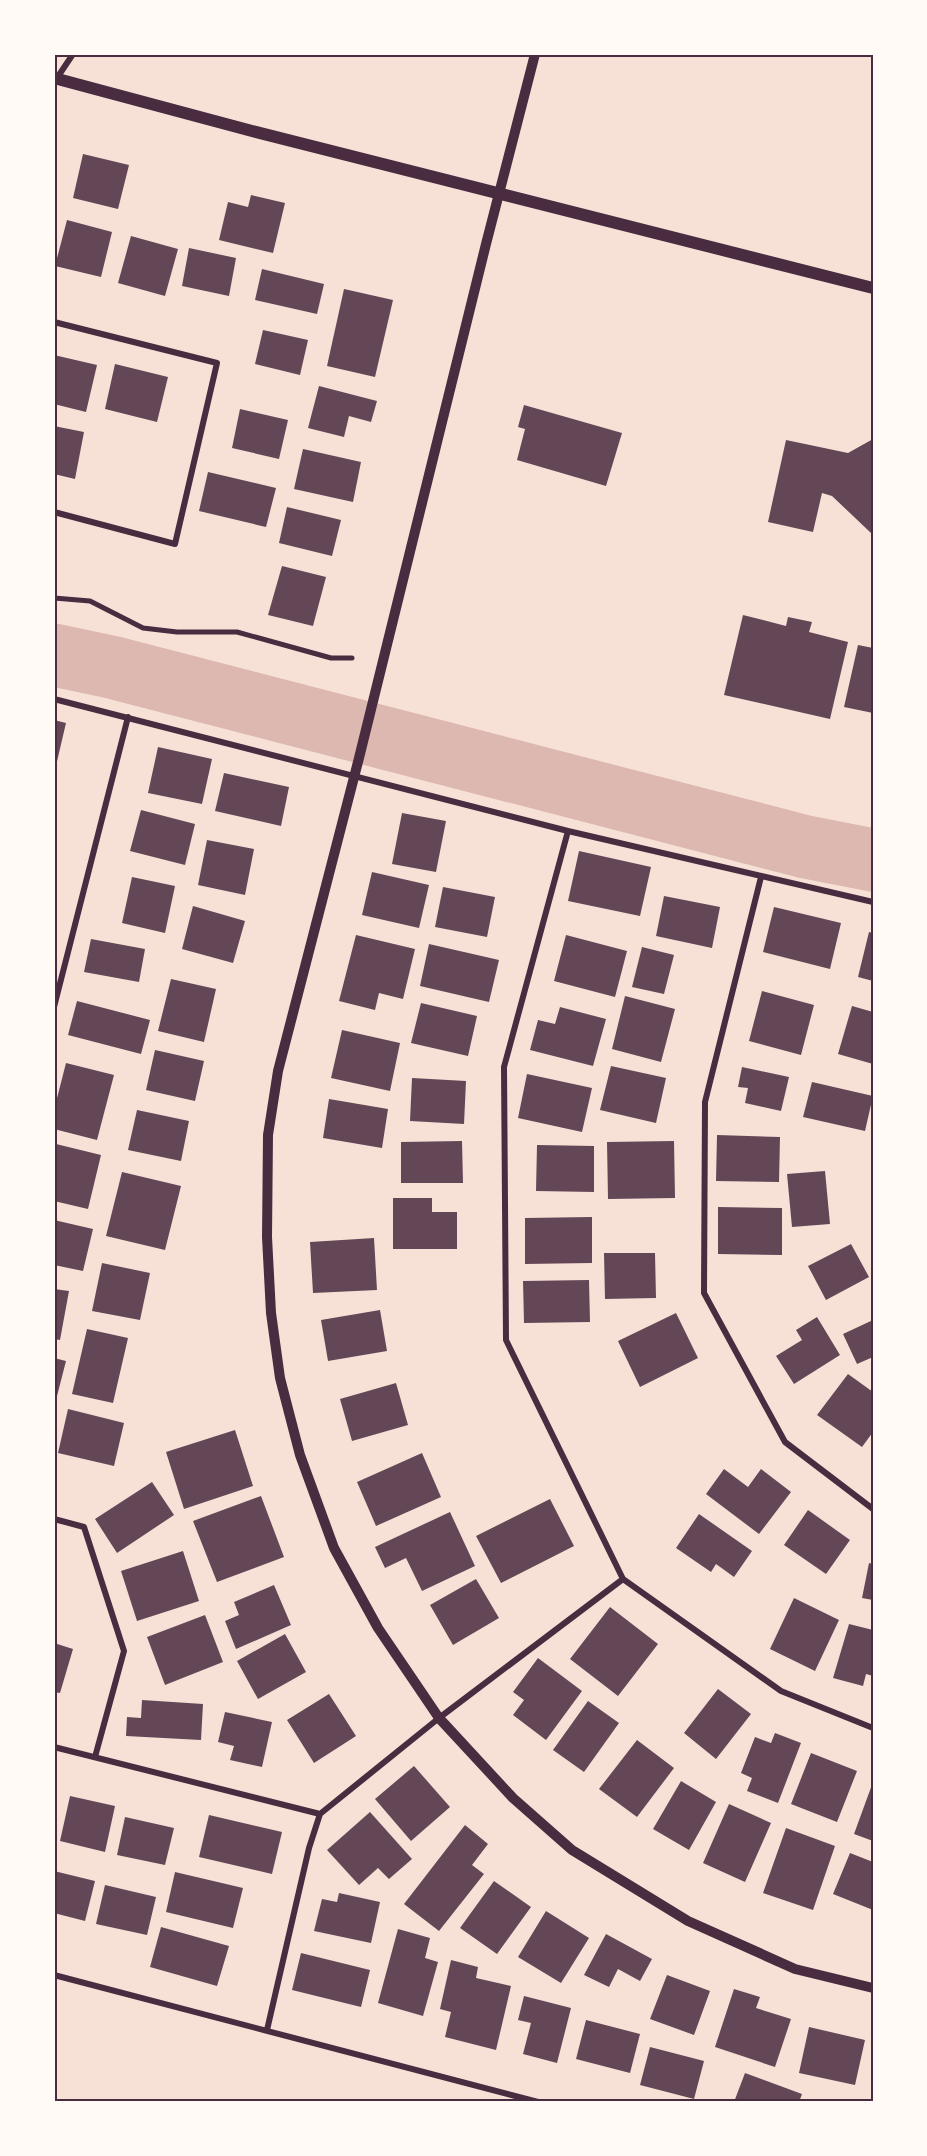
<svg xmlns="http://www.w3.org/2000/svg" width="927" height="2156" viewBox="0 0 927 2156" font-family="'Source Sans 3',sans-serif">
  <rect width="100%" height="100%" fill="#f7e1d7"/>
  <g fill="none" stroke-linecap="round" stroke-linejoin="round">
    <path stroke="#dcb8b0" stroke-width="63" d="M54,655L111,667L806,847L873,860"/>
  </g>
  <path fill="#644757" d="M83,154L129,165L118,209L73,198Z
    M251,195L285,203L273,253L219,240L228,202L248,207Z
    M67,220L112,232L101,277L55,266Z
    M131,236L178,249L165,296L118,283Z
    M189,248L236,258L229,296L182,286Z
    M262,269L324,284L317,314L255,300Z
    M344,289L393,300L375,377L327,366Z
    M263,330L308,340L300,375L255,364Z
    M54,355L97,365L86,412L54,404Z
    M115,364L168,377L157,422L105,409Z
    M319,386L377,401L371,422L349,416L344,437L308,428Z
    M524,405L622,433L606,486L517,460L525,429L518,427Z
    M240,409L288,420L279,459L232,448Z
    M54,426L84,432L75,479L54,474Z
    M873,439V533H871L832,496L822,493L813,532L768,522L786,440L848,453Z
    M303,449L361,462L353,502L294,489Z
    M208,472L276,488L266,527L199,511Z
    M287,507L341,520L332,556L279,543Z
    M282,566L326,577L313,626L268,615Z
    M743,615L786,626L788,617L812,622L809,632L848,642L830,719L724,695Z
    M858,645L873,648V713L844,707Z
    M54,720L66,723L55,770H54Z
    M158,747L212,759L202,804L148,793Z
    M224,773L289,787L281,826L215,811Z
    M141,810L195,824L185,865L130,851Z
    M402,813L446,821L436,872L392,864Z
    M207,840L254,849L245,895L198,885Z
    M579,851L651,867L640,916L568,901Z
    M372,872L429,885L419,928L362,915Z
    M132,877L175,886L165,933L122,923Z
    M443,887L495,897L487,937L435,927Z
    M664,896L720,907L712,948L656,936Z
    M193,906L245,921L233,963L182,949Z
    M774,907L841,923L830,969L763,952Z
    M869,932L873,933V981L858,977Z
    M356,935L415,949L403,999L379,993L375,1010L339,1001Z
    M566,935L627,951L615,997L554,981Z
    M91,939L145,949L139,982L84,972Z
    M429,944L499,960L489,1002L420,986Z
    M642,947L674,955L664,994L632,987Z
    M171,979L216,989L204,1042L158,1031Z
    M762,991L814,1005L801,1055L749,1041Z
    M625,996L675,1009L661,1062L612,1049Z
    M77,1001L150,1020L141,1054L68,1035Z
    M421,1003L477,1016L468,1056L411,1043Z
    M852,1006L873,1012V1064L838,1054Z
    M560,1007L606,1019L593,1066L530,1050L538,1020L555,1024Z
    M342,1030L400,1043L390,1091L331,1078Z
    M155,1050L204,1061L195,1101L146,1090Z
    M66,1063L114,1075L97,1140L54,1129V1110Z
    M611,1066L666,1078L656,1123L600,1110Z
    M742,1067L789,1077L781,1111L745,1103L748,1088L738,1087Z
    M527,1074L592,1088L582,1132L518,1118Z
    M412,1078L466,1081L464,1124L410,1121Z
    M812,1082L873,1096L865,1131L803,1117Z
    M329,1099L388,1109L382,1148L323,1138Z
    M137,1110L189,1121L181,1161L128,1150Z
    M717,1135L780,1137L779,1182L716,1181Z
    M462,1141L463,1183H401V1142Z
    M674,1141L675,1198L608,1199L607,1142Z
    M56,1144L101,1155L88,1209L54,1201Z
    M537,1145L594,1146V1192L536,1191Z
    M825,1171L830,1224L792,1227L787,1174Z
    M122,1172L181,1186L165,1250L106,1236Z
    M393,1198H432V1212H457V1249H393Z
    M718,1207L782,1208V1255L718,1254Z
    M592,1217V1263L525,1264V1218Z
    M54,1220L93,1229L83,1271L54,1265Z
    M374,1238L377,1290L313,1293L310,1242Z
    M851,1244L869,1277L826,1300L808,1266Z
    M604,1253H655L656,1298L605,1299Z
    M102,1263L150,1273L140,1320L92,1311Z
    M589,1280L590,1322L524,1323L523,1281Z
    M54,1289L69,1291L60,1340L54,1339Z
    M380,1310L387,1351L328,1361L321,1320Z
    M676,1313L698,1358L640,1387L618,1341Z
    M817,1317L840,1355L794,1384L776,1356L802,1340L796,1330Z
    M873,1320V1357L857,1364L843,1334Z
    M87,1329L128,1338L113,1403L72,1394Z
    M54,1358L66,1361L56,1400L54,1399Z
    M848,1374L873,1392V1432L862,1447L817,1415Z
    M396,1383L408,1425L352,1441L340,1399Z
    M68,1409L124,1423L114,1466L58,1453Z
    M235,1430L253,1486L184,1509L166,1452Z
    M422,1453L441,1497L376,1526L357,1482Z
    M724,1469L748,1487L761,1469L791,1492L759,1534L706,1494Z
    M152,1482L174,1515L117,1553L95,1519Z
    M261,1496L284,1557L217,1582L193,1521Z
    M550,1499L574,1546L501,1583L476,1536Z
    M808,1510L850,1540L826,1574L784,1545Z
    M450,1512L475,1566L422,1591L406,1558L385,1568L375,1547Z
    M699,1514L752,1551L734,1577L716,1564L711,1572L676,1548Z
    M183,1551L199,1601L137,1621L121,1571Z
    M869,1563L873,1564V1600L862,1598Z
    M476,1579L499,1618L453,1645L430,1605Z
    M274,1585L291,1625L236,1649L225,1621L239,1615L234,1602Z
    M794,1598L839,1620L815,1671L770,1649Z
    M610,1607L658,1644L618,1696L570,1659Z
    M205,1615L223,1662L165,1685L147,1637Z
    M849,1624L873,1630V1676L866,1674L863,1686L833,1678Z
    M285,1634L306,1672L258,1699L237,1661Z
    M54,1643L73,1649L60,1693L54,1692Z
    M538,1658L582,1691L546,1740L513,1715L524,1700L513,1692Z
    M718,1689L751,1714L716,1759L684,1733Z
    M329,1694L356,1736L314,1763L287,1720Z
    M142,1700L203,1704L201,1740L126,1736L127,1717L141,1718Z
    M588,1701L619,1723L584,1772L553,1750Z
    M225,1712L272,1722L262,1767L230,1760L234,1746L218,1742Z
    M775,1733L801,1743L778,1803L747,1791L752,1778L741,1773L755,1737L771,1743Z
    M637,1740L674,1768L637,1817L599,1789Z
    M811,1753L857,1771L837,1822L791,1804Z
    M414,1766L450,1807L411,1841L375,1799Z
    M681,1781L716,1802L689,1850L653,1829Z
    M873,1782V1841L854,1834Z
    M70,1796L115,1806L105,1852L60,1841Z
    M729,1804L771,1823L745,1882L703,1863Z
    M370,1812L412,1859L389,1879L378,1868L359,1885L327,1850Z
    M209,1815L282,1832L272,1874L199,1857Z
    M125,1817L174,1828L165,1865L117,1855Z
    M465,1825L488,1844L472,1865L484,1874L439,1931L404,1904Z
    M786,1828L835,1846L813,1910L763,1893Z
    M850,1853L873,1862V1910L833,1894Z
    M54,1871L95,1881L85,1921L54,1913Z
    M175,1872L243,1888L233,1928L166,1912Z
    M494,1881L531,1907L497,1954L460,1928Z
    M105,1885L156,1897L147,1935L96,1924Z
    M339,1893L380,1902L371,1943L314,1931L322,1899L337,1902Z
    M546,1911L589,1938L561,1983L518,1957Z
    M161,1927L229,1946L217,1986L150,1967Z
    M398,1929L430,1938L425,1958L438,1962L423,2016L378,2003Z
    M606,1934L652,1959L640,1981L618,1969L609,1987L584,1975Z
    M301,1953L370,1970L361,2007L292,1990Z
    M451,1960L478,1967L476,1978L511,1986L496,2050L445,2037L451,2012L440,2009Z
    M667,1975L710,1991L694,2035L650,2019Z
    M734,1989L760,1997L756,2008L791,2019L775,2067L715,2047Z
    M524,1996L571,2008L557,2063L523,2054L531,2023L518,2020Z
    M586,2020L640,2034L630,2073L576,2059Z
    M809,2027L865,2040L855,2085L799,2073Z
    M650,2047L704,2061L694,2099L640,2085Z
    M745,2073L802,2094L799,2102H734Z"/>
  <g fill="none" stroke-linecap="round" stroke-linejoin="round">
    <path stroke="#4a2c40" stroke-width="5" d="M54,598L90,601L143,628L177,632H237L331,658H352"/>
    <path stroke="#4a2c40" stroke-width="6" d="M57,78L73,54
      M54,322L217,363L175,544L54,512
      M54,699L568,831L873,902
      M568,831L504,1067L506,1340L623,1579L781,1691L873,1728
      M761,877L705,1102L704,1293L785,1442L873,1509
      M54,1007L128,717
      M54,1519L84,1527L124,1651L95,1757
      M54,1747L320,1814L439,1718L623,1579
      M54,1975L538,2102
      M267,2030L309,1848L320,1814"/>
    <path stroke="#4a2c40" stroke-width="10" d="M535,54L486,244L359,758L278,1071L268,1135L267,1237L271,1313L280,1378L300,1455L334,1548L378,1628L439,1718L513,1798L572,1850L688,1921L795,1969L873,1988"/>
    <path stroke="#4a2c40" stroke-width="12" d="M54,78L252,131L873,288"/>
  </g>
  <rect width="927" height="2156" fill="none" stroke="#fffaf5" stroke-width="111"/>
  <rect x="56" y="56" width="816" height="2044" fill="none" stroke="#4a2c40" stroke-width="2"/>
</svg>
